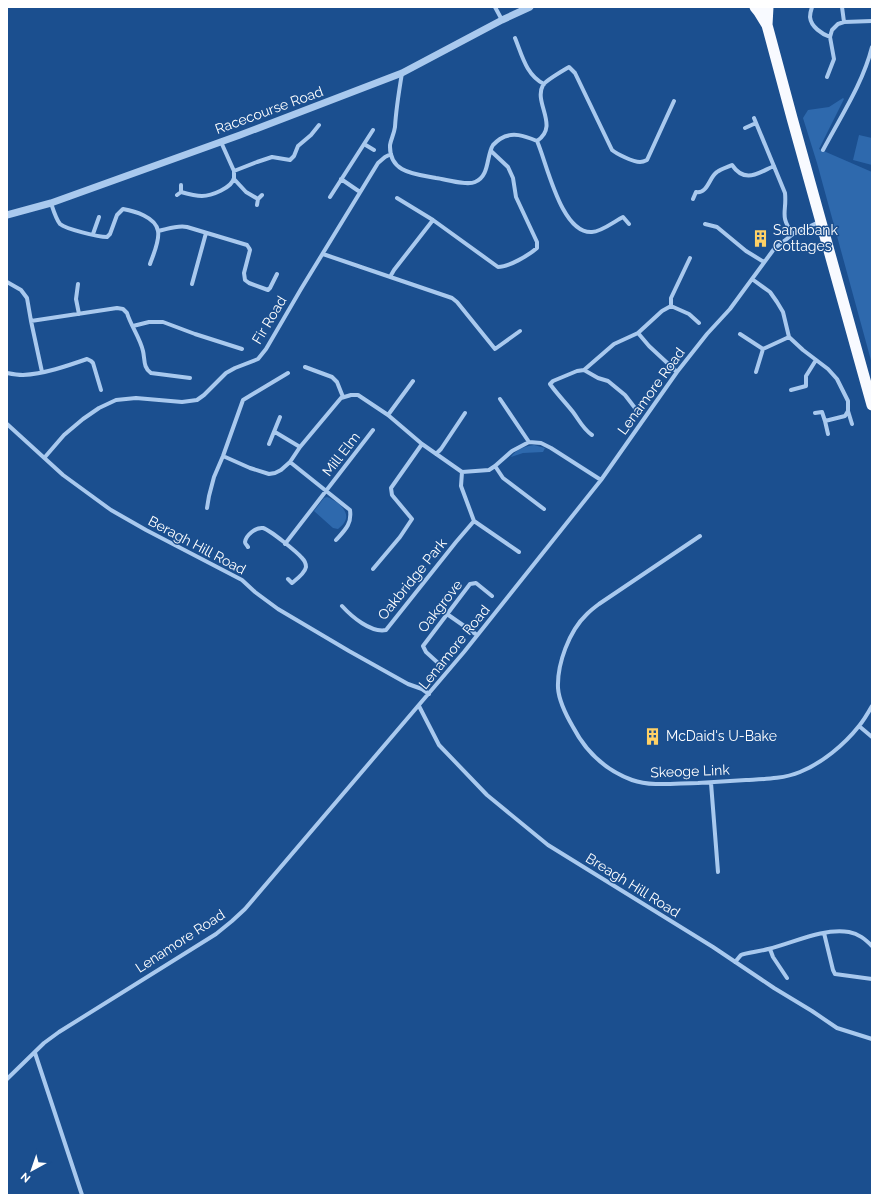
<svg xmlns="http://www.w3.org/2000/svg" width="879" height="1202" viewBox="0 0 879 1202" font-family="Raleway,sans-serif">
  <rect width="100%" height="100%" fill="#1b4f8f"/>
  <path fill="#2e69ad" d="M843,98L844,99L819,149L872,172V364L817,163L803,118L808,110L829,107Z
    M859,135L872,138V165L853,160Z
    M534,445L545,448L543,452L523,453L511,457C516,449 526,446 534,445Z
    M327,497C331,498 334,501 338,503C348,512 350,520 338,529L333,528L314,511L324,498Z"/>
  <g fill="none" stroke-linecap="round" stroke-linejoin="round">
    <path stroke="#a9c9ee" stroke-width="4" d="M495,7L502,20
      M812,7C811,10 810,14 810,17C811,27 822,34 830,37
      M842,7L844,22
      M515,38C522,55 526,75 544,84
      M402,73C399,91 396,109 395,127C394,134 391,139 390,145C389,173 415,174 436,178C445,179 467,186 475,182C490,176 486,156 493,145C495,143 497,141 500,139C512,131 525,136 537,141C547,163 561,234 592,232C601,232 615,221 623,217L629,224
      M827,77L834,59L830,37L832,30L838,24L844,22L872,21
      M754,118L785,193C787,212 779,216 793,234
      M745,128L756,123
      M537,141C560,126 533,103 543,85C545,81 564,70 569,67L575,73L612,150C617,154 633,162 640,162C641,162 645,161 647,160L674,101
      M364,144L374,150
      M823,150C841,116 863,83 872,47
      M234,171L257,162L272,157L290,160L294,156L298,146L311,135L319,125
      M234,179L246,192L258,199
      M341,179L360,192
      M181,192C188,194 195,196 202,196C211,196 232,188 234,178C234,176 234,173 234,171L221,142
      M177,195L181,192V185
      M330,197L373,130
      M397,198L433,220L498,267C509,267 529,255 537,248V242L516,197L513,178L508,167L491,151
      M693,199L696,192C708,194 709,177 717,172C721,169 728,167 732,165C745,184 758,173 774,166
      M51,203C53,209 56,219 60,224C66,229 98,237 107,237L110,234L117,215L123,209C134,211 156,217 158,231C160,241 153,255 150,264
      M257,205L258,199L262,195
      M705,224L717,227L746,251L764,262
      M158,231C168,229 177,225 187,227L247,245L249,248L250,250L244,273L245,280L249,283L268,290L270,288L277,274
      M93,234L99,217
      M323,254L452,298L457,302L495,349L520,331
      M390,277L394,270L433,220
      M752,279L770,292L777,302L783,312L789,337L803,350L828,369L837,379L848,401V411L852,424
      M7,282L21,290L27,298L31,321L42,372
      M78,284L76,299L79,314
      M192,284L206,233
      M671,306L689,314L699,323
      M31,321L117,308L123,309L127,313C131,326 140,338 143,351C145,359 143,368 151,373L190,378
      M133,326L149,322H163L195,334L242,349
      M638,333L662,311L671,306V298L690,258
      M740,334L763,349L789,337
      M305,367L332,377L337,382L343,397
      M584,370L598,378L608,381L625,395L635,408
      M756,372L763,349
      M7,373C12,374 18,375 23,375C44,374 67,366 87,359L91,361L93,363L101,390
      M791,390L806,386V376L816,360
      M500,399L529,442
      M815,413L822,412L825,421L845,416L848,411
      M388,415L413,381
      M825,421L828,434
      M7,424L63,475L111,510L146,530L242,580L255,592L278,609L349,651L408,684L422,689L429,694
      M275,432L300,447
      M592,435C583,429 579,420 573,412C566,403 557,394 550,384L553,381L577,371L584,370L614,344L638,333L649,346L677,372
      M269,444L280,417
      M436,454L441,449L465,413
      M223,456L250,468L269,474L275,473L281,470L290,462L300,447L341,398L351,395H358L388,415L422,444L462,472L489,470L495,466L512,451L529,442L541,443L551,448L601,480
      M45,457L64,435L83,419L99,408L116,400L136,398L182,402L197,400L204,395L226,373L235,368L258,359L266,349L301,289L378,163L385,157L391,154
      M290,462L350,510C352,524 345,530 336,540
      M495,466L503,478L544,509
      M207,508L209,496L214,477L223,456L243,400L288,373
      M474,521L519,552
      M700,536L599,604C595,607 591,610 587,614C569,631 557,664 558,688C559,702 566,715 573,727C586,752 605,770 632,780C652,787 677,783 698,783C714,782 730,781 746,780C764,779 783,779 800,772C822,763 844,745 859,726C864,720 868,713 872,706
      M285,544L373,430
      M248,547C247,545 245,544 245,542C246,535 256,527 263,528C270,530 297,552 302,558C304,560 306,563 306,567C305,573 297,579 292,583L288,579
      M373,569L400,537L412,519L392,495L391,488L422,444
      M342,606C352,617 371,633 386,630L456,542L474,521L461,486L462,472
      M447,614L477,635
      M437,662L426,652L423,646L470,584L476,583L492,596
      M419,706L439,745L487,795L548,845L713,947L774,988L812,1011L837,1028L872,1039
      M859,726L872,737
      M711,783L718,872
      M824,933L833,970L835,974L872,979
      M770,949L773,957L787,978
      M735,962C737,960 739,957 741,955C745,953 762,951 768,949C794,943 821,928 849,932C859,934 865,939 872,946
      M35,1053L82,1195
      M7,1079L44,1043L59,1032L216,934L232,921L245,909L464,652L601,480L677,372L707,334L730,309L774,249L793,234L819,222"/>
    <path stroke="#a9c9ee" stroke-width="7" d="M7,215L51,203L240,135L402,73L502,20L530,7"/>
    <path stroke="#f8faff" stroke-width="11" d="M755,7L759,12L767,25
      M768,7L767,25L792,118L872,405"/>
  </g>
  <defs>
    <symbol id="building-bare" viewBox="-9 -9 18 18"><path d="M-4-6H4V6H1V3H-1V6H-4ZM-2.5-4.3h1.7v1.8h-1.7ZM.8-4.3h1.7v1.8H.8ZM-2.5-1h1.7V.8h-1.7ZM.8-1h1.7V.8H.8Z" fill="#ffd166" stroke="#1b4f8f" stroke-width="2.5" paint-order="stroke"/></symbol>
  </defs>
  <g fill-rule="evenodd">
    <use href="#building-bare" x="748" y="226" width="25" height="25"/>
    <use href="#building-bare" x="640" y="724" width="25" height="25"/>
  </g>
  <g text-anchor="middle" stroke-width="3" stroke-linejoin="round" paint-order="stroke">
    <g font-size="14" fill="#fff" stroke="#1b4f8f">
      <text transform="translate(269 110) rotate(-20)" y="5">Racecourse Road</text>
      <text transform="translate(269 320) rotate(-59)" y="5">Fir Road</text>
      <text transform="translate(651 391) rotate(-54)" y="5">Lenamore Road</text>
      <text transform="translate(341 454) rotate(-52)" y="5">Mill Elm</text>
      <text transform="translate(197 545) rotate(28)" y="5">Beragh Hill Road</text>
      <text transform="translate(412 579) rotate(-51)" y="5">Oakbridge Park</text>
      <text transform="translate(440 606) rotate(-52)" y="5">Oakgrove</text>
      <text transform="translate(454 647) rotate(-51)" y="5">Lenamore Road</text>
      <text transform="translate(690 771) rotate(-2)" y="5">Skeoge Link</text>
      <text transform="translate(633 885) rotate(32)" y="5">Breagh Hill Road</text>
      <text transform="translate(180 941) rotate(-33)" y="5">Lenamore Road</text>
    </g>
    <g font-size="14" fill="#fff" stroke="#1b4f8f" text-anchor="start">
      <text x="773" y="235">Sandbank<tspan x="773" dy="16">Cottages</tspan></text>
      <text x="666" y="741">McDaid's U-Bake</text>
    </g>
  </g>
  <rect width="879" height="1202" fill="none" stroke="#ffffff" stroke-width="16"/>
  <g transform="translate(32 1170) rotate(220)" stroke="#1b4f8f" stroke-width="3" paint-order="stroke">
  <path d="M0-3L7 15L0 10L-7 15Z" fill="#ffffff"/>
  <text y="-6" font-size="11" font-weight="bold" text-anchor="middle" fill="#ffffff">N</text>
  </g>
</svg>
